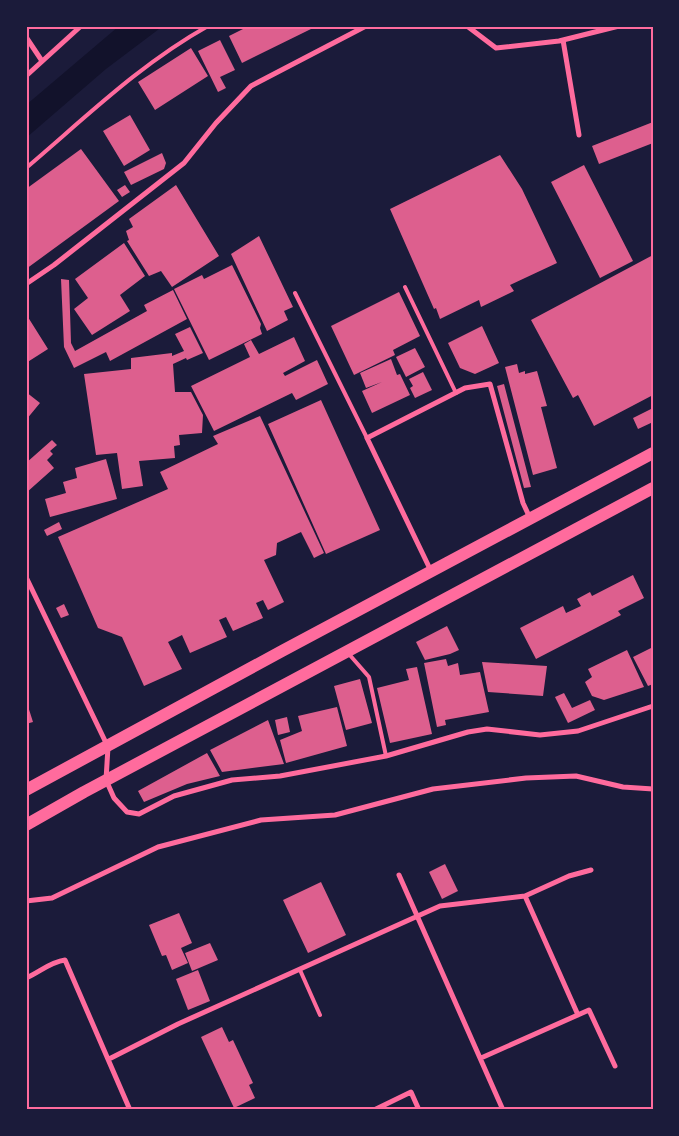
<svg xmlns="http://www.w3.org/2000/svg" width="679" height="1136" viewBox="0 0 679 1136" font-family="'Asap Condensed',sans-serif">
  <rect width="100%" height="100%" fill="#1b1b3a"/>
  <path fill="#12122b" d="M119,26H163L106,69L26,138V105Z"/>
  <path fill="#dd5f8e" d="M249,26H310L311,29L242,63L229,36Z
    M220,40L235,70L220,77L226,88L218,92L198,51Z
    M191,48L208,76L155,110L138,82Z
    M130,115L150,150L124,166L103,131Z
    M653,122V143L599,164L592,146Z
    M81,149L119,201L26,269V189Z
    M162,153L166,163L164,169L131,185L124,172Z
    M500,155L522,189L557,263L510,285L514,291L481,307L479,300L440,319L436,308L434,309L390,209Z
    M584,165L633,261L600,278L551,182Z
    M125,185L130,192L122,197L117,190Z
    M176,185L219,256L172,287L161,271L149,276L127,241L129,240L126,231L133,227L129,219Z
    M259,236L293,307L284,311L288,320L267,331L231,254Z
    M124,243L145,276L120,295L130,311L92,335L74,309L88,298L75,279Z
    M653,255V395L594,426L578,395L573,398L531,320Z
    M232,265L261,324L260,328L262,334L209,360L174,289L202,275L204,279Z
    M61,279L69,280L71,343L75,351L147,311L144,305L173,290L187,319L110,361L106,352L74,368L64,347Z
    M399,292L420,336L393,350L395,355L354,375L331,326Z
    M26,314L48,349L26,363Z
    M482,326L499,363L475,374L460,368L448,343Z
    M190,327L203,353L187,360L186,358L173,364L175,392H191L203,415L202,433L179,435L180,445L174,446L175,458L139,461L143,486L122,489L117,453L96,455L84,374L131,369V358L172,353V356L184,351L175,334Z
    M294,337L305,361L283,373L285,376L317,360L328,384L296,400L292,393L214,431L191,386L250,357L244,344L251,340L259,354Z
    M415,348L425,367L406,377L396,357Z
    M391,359L397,375L400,374L410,395L372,413L362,391L382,382L366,388L360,373Z
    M517,364L519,373L525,371V374L537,371L547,406L541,407L557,468L533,475L505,367Z
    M423,372L432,390L415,398L410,388L413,386L409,379Z
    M504,384L531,487L524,488L497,386Z
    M26,392L40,403L26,420Z
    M321,400L380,530L326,554L268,424Z
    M653,408V422L638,429L633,418Z
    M260,416L324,553L314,558L301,532L277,543L276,555L264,560L284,602L268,610L263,600L256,603L263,618L233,631L226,617L219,620L227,637L190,653L182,635L168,642L182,669L144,686L122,637L98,628L58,537L168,489L160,472L218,444L213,436Z
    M52,440L57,445L50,451L53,454L47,460L54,468L26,493V463Z
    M106,459L117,499L50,517L45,499L66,493L63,482L77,478L75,468Z
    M59,522L62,529L47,536L44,530Z
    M633,575L644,598L618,611L621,615L536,659L520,628L563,606L566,613L581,606L577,599L590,592L592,596Z
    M64,604L69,615L61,618L56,608Z
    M447,626L459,650L450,654L425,660L416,642Z
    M653,647V684L648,686L633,657Z
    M627,650L644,687L604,700L592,696L585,682L592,677L588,669Z
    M446,659L448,666L458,663L460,675L480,672L489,712L445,720L446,725L437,727L424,663Z
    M482,662L547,666L543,696L488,692Z
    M417,667L432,734L390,743L377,688L409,680L406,669Z
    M360,679L372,723L346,730L334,686Z
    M564,693L572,708L590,700L595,710L568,723L555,697Z
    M26,700L33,722L26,724Z
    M337,707L347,746L286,763L280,740L302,731L298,716Z
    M287,717L290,732L278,735L275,720Z
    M268,720L284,764L222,772L210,750Z
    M207,753L220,776L187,784L144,802L138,791Z
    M445,864L458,891L442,899L429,872Z
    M321,882L346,935L308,953L283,900Z
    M179,913L192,943L181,948L188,963L172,970L166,955L162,956L149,925Z
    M210,943L218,960L192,971L185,953Z
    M198,970L210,1001L188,1010L176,979Z
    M222,1027L229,1042L233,1040L253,1083L249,1085L255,1098L234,1108L201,1037Z"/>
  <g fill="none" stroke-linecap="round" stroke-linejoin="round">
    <path stroke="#ff6b9d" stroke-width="4" d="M26,168C85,118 140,64 208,26
      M405,287L456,393
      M295,293L367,438
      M348,653L369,677L386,756
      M300,970L320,1015"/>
    <path stroke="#ff6b9d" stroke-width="5" d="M467,26L496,48L559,41L619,26
      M26,37L42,61
      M563,40L579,135
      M26,76L81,26
      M26,284L54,265L184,163L216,123L251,86L366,26
      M431,571L367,438L465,388L490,384L523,503L530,518
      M26,577L108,747L106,780L114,798L127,812L139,814L174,796L232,780L280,776L386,756L468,732L487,729L540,735L578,731L653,706
      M399,875L503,1110
      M525,896L578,1015
      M26,901L52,898L158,847L261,820L335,815L433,789L526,778L576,776L623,787L653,789
      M26,978C40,972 50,962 65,960L130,1110
      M481,1058L589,1010L615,1066
      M109,1059L178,1024L440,906L525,896L569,876L591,870
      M374,1110L411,1092L419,1110"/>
    <path stroke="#ff6b9d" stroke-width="12" d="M26,790L282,651L653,453
      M26,825L84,792L653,488"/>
  </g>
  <rect width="679" height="1136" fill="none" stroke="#1b1b3a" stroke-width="55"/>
  <rect x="28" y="28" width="624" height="1080" fill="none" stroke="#ff6b9d" stroke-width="2"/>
</svg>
